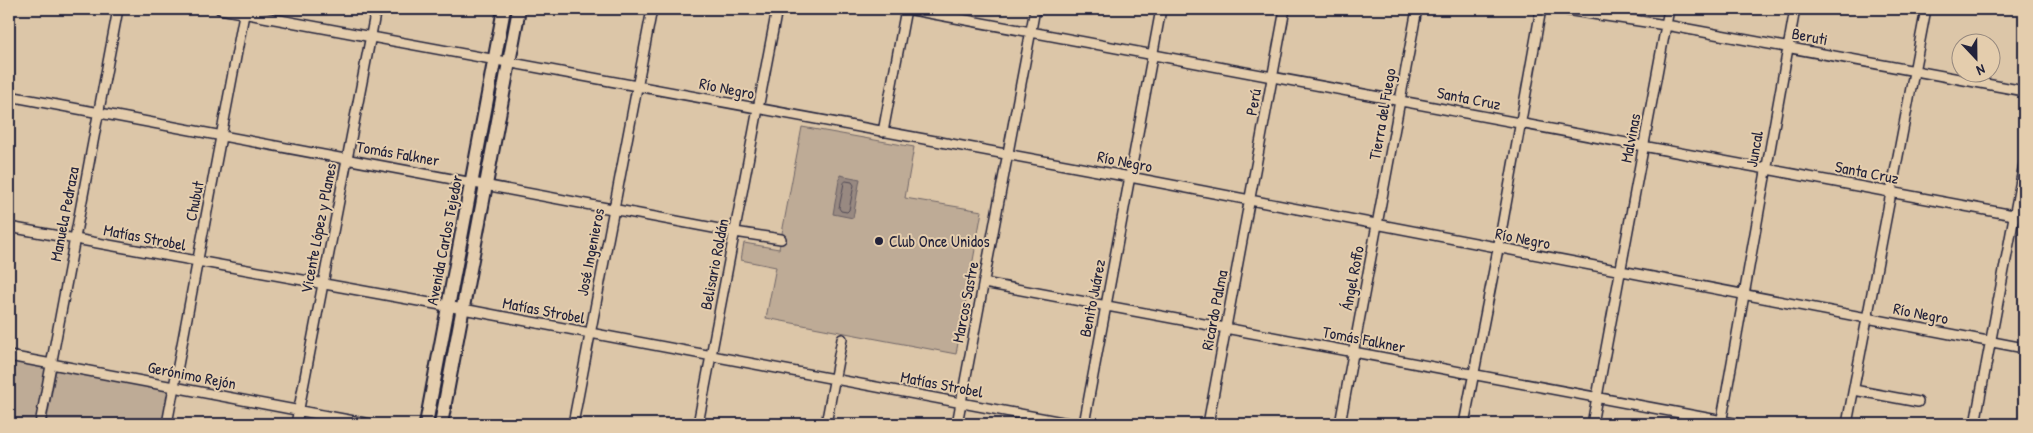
<svg xmlns="http://www.w3.org/2000/svg" width="2033" height="433" viewBox="0 0 2033 433" font-family="'Patrick Hand',sans-serif">
  <rect width="100%" height="100%" fill="#dcc6a8"/>
  <filter id="ink" filterUnits="userSpaceOnUse"><feTurbulence type="fractalNoise" baseFrequency=".02" numOctaves="2"/><feDisplacementMap in="SourceGraphic" scale="10" xChannelSelector="R" yChannelSelector="G"/><feConvolveMatrix kernelMatrix="1 2 1 2 8 2 1 2 1" color-interpolation-filters="sRGB"/></filter>
  <g filter="url(#ink)">
    <path fill="#beab96" stroke="#706668" d="M802,127L914,147L905,198L982,211L956,354L766,318L776,267L741,260L744,243L779,249Z
      M9,360L47,367L36,424H9Z
      M56,370L169,390L163,424H46Z"/>
    <path fill="#988981" stroke="#696065" d="M840,175L860,179L853,218L833,214Z"/>
    <g fill="none" stroke-linecap="round" stroke-linejoin="round">
      <path stroke="#514b57" stroke-width="1" d="M846,181L852,182L854,185L849,210L847,212L841,211L839,208L844,183Z"/>
      <defs>
        <path id="minor" d="M220,9L1130,177L2024,348
          M907,9L2024,217
          M1559,9L1666,25L2024,91
          M9,96L735,232L781,239
          M883,132L906,9
          M9,227L463,309L1073,424
          M984,283L1739,424
          M9,356L370,424
          M1854,390L1918,402
          M40,424L118,9
          M167,424L245,9
          M296,424L376,9
          M573,424L652,9
          M698,424L777,9
          M826,424L842,339
          M957,424L1035,9
          M1084,424L1161,9
          M1208,424L1285,9
          M1340,424L1417,9
          M1464,424L1498,249L1541,9
          M1592,424L1669,9
          M1721,424L1795,9
          M1847,424L1926,9
          M1975,424L2024,164"/>
        <path id="secondary" d="M426,424L504,9
          M441,424L519,9"/>
      </defs>
      <use href="#minor" stroke="#22223b" stroke-width="12"/>
      <use href="#secondary" stroke="#22223b" stroke-width="16"/>
      <use href="#minor" stroke="#e4cdad" stroke-width="9"/>
      <use href="#secondary" stroke="#e4cdad" stroke-width="12"/>
    </g>
  </g>
  <circle fill="#22223b" stroke="#e4cdad" stroke-width="2" cx="879" cy="241" r="5"/>
  <g text-anchor="middle" stroke-width="4" stroke-linejoin="round" paint-order="stroke">
    <g font-size="16" fill="#22223b" stroke="#e4cdad">
      <text transform="translate(1810 36) rotate(11)" y="6">Beruti</text>
      <text transform="translate(727 88) rotate(11)" y="6">Río Negro</text>
      <text transform="translate(1469 98) rotate(11)" y="6">Santa Cruz</text>
      <text transform="translate(1253 102) rotate(-80)" y="6">Perú</text>
      <text transform="translate(1382 114) rotate(-80)" y="6">Tierra del Fuego</text>
      <text transform="translate(1630 138) rotate(-79)" y="6">Malvinas</text>
      <text transform="translate(1754 149) rotate(-80)" y="6">Juncal</text>
      <text transform="translate(398 153) rotate(10)" y="6">Tomás Falkner</text>
      <text transform="translate(1125 161) rotate(11)" y="6">Río Negro</text>
      <text transform="translate(1867 172) rotate(11)" y="6">Santa Cruz</text>
      <text transform="translate(194 201) rotate(-79)" y="6">Chubut</text>
      <text transform="translate(64 214) rotate(-79)" y="6">Manuela Pedraza</text>
      <text transform="translate(318 228) rotate(-79)" y="6">Vicente López y Planes</text>
      <text transform="translate(145 237) rotate(11)" y="6">Matías Strobel</text>
      <text transform="translate(1523 238) rotate(11)" y="6">Río Negro</text>
      <text transform="translate(444 240) rotate(-79)" y="6">Avenida Carlos Tejedor</text>
      <text transform="translate(590 252) rotate(-79)" y="6">José Ingenieros</text>
      <text transform="translate(714 264) rotate(-79)" y="6">Belisario Roldán</text>
      <text transform="translate(1352 278) rotate(-79)" y="6">Ángel Roffo</text>
      <text transform="translate(1092 298) rotate(-79)" y="6">Benito Juárez</text>
      <text transform="translate(965 302) rotate(-79)" y="6">Marcos Sastre</text>
      <text transform="translate(544 310) rotate(11)" y="6">Matías Strobel</text>
      <text transform="translate(1214 310) rotate(-79)" y="6">Ricardo Palma</text>
      <text transform="translate(1921 313) rotate(11)" y="6">Río Negro</text>
      <text transform="translate(1364 339) rotate(11)" y="6">Tomás Falkner</text>
      <text transform="translate(192 375) rotate(11)" y="6">Gerónimo Rejón</text>
      <text transform="translate(942 384) rotate(11)" y="6">Matías Strobel</text>
    </g>
    <g font-size="16" fill="#22223b" stroke="#e4cdad" text-anchor="start">
      <text x="889" y="247">Club Once Unidos</text>
    </g>
  </g>
  <rect width="2033" height="433" fill="none" stroke="#e4cdad" stroke-width="30"/>
  <rect x="15" y="15" width="2003" height="403" fill="none" stroke="#22223b" stroke-width="2" filter="url(#ink)"/>
  <g transform="translate(1976 58) rotate(158)"><circle r="24" fill="#e4cdad" stroke="#96897f"/>
  <path d="M0-4L9 19L0 12L-9 19Z" fill="#22223b"/>
  <text y="-8" font-size="14" font-weight="bold" text-anchor="middle" fill="#22223b">N</text>
  </g>
</svg>
